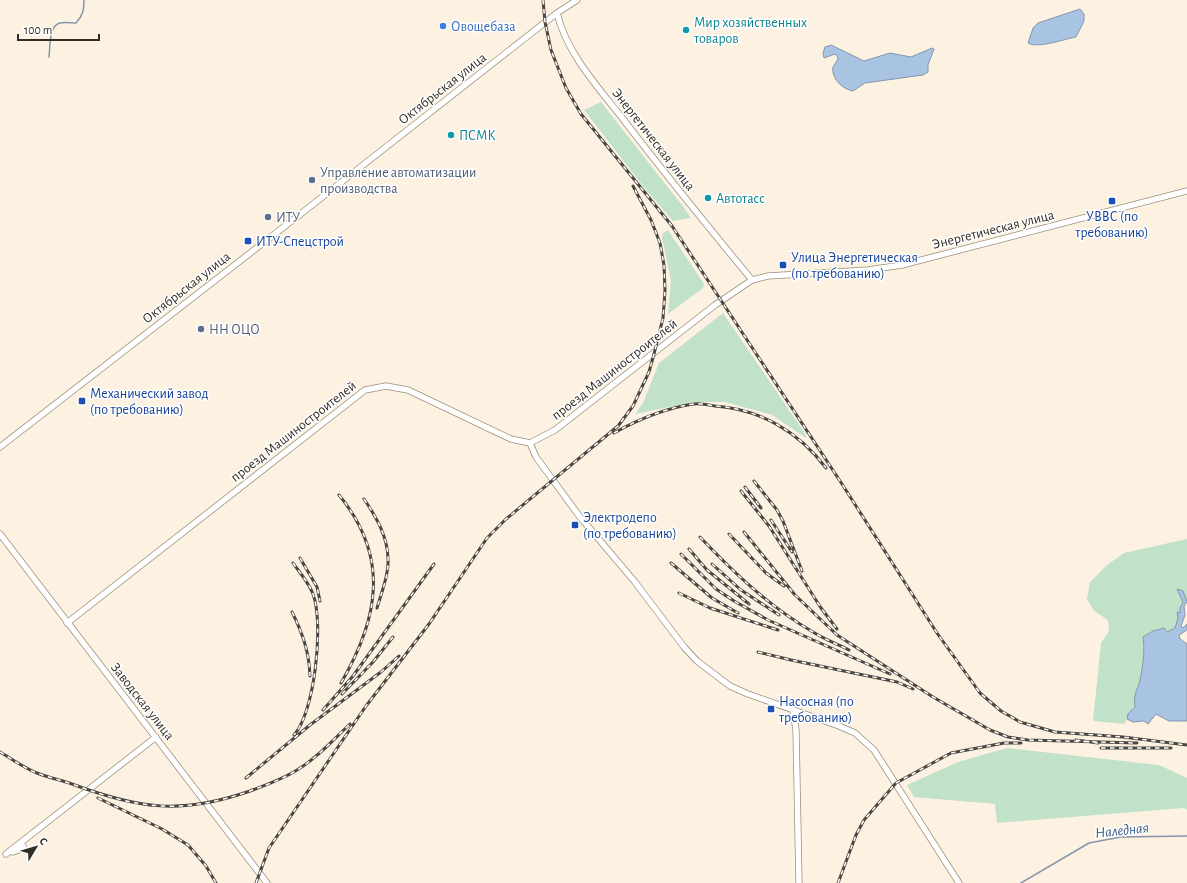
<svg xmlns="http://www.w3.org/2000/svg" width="1187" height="883" viewBox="0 0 1187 883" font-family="'Alegreya Sans',sans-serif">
  <rect width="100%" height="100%" fill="#fdfbf7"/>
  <path fill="#fdf2e2" d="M0,0H1187V883H0Z"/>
  <path fill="#c1e2c9" d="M601,102L685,209L691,218L673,221L646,190L584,110Z
    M668,230L704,284L703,288L668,314L671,280L662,238L663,233Z
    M723,313L806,435V438L772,415L725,402H694L635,414L643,403L659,363Z
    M1187,539V602L1180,592L1183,602L1180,608V613L1177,612L1178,618L1175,628L1167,632L1164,628L1153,631L1143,637C1145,652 1143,666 1140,680C1137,692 1133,694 1135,707L1128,714L1125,724L1093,721L1101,643L1109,631L1108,620L1094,611L1087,599L1090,582L1107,565L1124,553Z
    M1007,748L1159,765L1187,778V810L1184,808L997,823L995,804L914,797L907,785L958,762Z"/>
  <path fill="#a9c4e3" stroke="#8596aa" d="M1080,9L1084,14V21L1076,37C1065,39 1037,49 1028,43L1033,28L1038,23Z
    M831,45L864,61L890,53L911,57L932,48L934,49L928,65V72L923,75L865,83L853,91C842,89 831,78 833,67L838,59L837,56L835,54L824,58L823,53L825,47Z
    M1177,589L1183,591L1187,602L1184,606L1185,615L1181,626L1183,628L1187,624V630L1179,635L1180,639L1187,644V721H1169L1156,714L1148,724L1144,721L1133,722L1127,719L1128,714L1135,707C1133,694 1137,692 1140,680C1143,666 1145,651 1143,637L1153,631L1164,628L1167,632L1175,628L1178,618L1177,612L1180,613V608L1183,602Z"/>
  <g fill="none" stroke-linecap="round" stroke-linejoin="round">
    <path stroke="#8596aa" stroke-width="1.5" d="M49,57C50,48 49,25 60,23C65,22 71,23 76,23C83,16 84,9 84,0
      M1021,883L1089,843L1121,837L1187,836"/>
    <defs>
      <path id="minor" d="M557,13C567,55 600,89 626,123C667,176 709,228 752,280
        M530,443L536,457L580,517L635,582L684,647L697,661L730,686L748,694L839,726L855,733L874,750L959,883
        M0,447L307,209L557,13L577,0
        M0,534L267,883
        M67,623L365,390L386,386L408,390L511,439L530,443L555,430L715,305L752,280L768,276L868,270L902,265L1187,191
        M793,710L796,730L799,883
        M13,852L24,848L21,843
        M6,854L156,737"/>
    </defs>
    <use href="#minor" stroke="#9a8e7b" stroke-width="7"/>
    <use href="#minor" stroke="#fff" stroke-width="5.5"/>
    <defs>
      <path id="rail" d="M543,0L545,22L551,50L566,88L581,114L672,226L842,484L937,633L980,693L1001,711L1020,722L1055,732L1123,737L1187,745
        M614,433C639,419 665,408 694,404C701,403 709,405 715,406C760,409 799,432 826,468
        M754,481L777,510L783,521L802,571
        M745,487L761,508
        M741,491L769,526L821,608L837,629
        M339,495C390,557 379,618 341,683
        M364,499C377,518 389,539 388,563C388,577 381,594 377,608
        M771,520L792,552
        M744,532L795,595L837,635L933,697L990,730L1008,737L1028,740L1137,743
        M729,534L766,573L784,586
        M700,537C734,573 770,607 813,632C824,639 837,644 849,650
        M689,549L707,570L749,604
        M681,554L716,589L734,601L768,620L890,674
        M300,558L317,587L320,601
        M293,563C300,573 309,583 313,594C324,623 315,712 294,735
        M671,563L712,598L738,613
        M712,564L741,590L779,615
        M679,593L710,608L778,630
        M292,612C303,634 309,652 310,676
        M758,652L791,660L897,682L913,689
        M342,694L373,662L393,637
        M323,710L353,676L434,564
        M1076,740L1098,743
        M1101,748H1171
        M0,752C12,759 24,768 37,773C49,778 61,780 72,784C139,809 181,815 250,791C266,785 283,779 297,770C317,758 333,740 350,724
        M246,778L310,725L381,672L399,656
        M98,798L162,829L188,845L206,866L216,883
        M256,883L269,848L366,706L429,624L487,538L506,519L618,426L633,406L649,372L654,354L663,318L665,291L664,265L660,243L651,220L633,186
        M838,883L856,835L864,820L896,783L951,753L1004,743H1021"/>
    </defs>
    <use href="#rail" stroke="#4b463f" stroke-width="3"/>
    <use href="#rail" stroke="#fff" stroke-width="1.5" stroke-dasharray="4.5" stroke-linecap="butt"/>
  </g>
  <circle fill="#3f7fe0" stroke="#fff" stroke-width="1.5" cx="443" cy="26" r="4"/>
  <g fill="#0f9aa8" stroke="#fff" stroke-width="1.5">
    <circle cx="686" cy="30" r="4"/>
    <circle cx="451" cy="135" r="4"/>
    <circle cx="708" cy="198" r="4"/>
  </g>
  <g fill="#5c6f8a" stroke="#fff" stroke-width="1.5">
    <circle cx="312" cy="180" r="4"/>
    <circle cx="268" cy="217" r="4"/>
    <circle cx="201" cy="329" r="4"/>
  </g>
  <g fill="#1a4fb4" stroke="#fff" stroke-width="1.5">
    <rect x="1108" y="197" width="8" height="8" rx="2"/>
    <rect x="244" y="237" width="8" height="8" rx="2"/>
    <rect x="779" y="261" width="8" height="8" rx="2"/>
    <rect x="78" y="397" width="8" height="8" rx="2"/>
    <rect x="571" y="521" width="8" height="8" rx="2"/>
    <rect x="767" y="705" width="8" height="8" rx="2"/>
  </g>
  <g text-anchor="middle" stroke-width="3" stroke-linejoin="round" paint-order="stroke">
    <g font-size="14" fill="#0d838f" stroke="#fff" text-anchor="start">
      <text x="694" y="27">Мир хозяйственных<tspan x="694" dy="16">товаров</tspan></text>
      <text x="459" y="140">ПСМК</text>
      <text x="716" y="203">Автотасс</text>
    </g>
    <g font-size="14" fill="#366cbe" stroke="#fff" text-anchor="start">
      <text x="451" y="31">Овощебаза</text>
    </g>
    <g font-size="14" fill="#312c24" stroke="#fff">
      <text transform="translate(442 88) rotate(-38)" y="5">Октябрьская улица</text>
      <text transform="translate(654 139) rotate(52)" y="5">Энергетическая улица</text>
      <text transform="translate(993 229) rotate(-14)" y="5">Энергетическая улица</text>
      <text transform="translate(186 287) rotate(-38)" y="5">Октябрьская улица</text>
      <text transform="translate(614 369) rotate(-38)" y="5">проезд Машиностроителей</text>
      <text transform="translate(293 431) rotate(-38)" y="5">проезд Машиностроителей</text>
      <text transform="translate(143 701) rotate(52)" y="5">Заводская улица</text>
    </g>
    <g font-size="14" fill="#4e5e75" stroke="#fff" text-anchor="start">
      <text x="320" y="177">Управление автоматизации<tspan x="320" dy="16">производства</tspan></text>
      <text x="276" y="222">ИТУ</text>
      <text x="209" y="334">НН ОЦО</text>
    </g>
    <g font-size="14" fill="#164399" stroke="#fff" text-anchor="start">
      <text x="1112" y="221" text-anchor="middle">УВВС (по<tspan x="1112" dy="16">требованию)</tspan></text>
      <text x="256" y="246">ИТУ-Спецстрой</text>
      <text x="791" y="262">Улица Энергетическая<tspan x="791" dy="16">(по требованию)</tspan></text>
      <text x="90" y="398">Механический завод<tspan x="90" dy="16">(по требованию)</tspan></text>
      <text x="583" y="522">Электродепо<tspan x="583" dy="16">(по требованию)</tspan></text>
      <text x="779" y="706">Насосная (по<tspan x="779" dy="16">требованию)</tspan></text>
    </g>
    <g font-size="15" font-style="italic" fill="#325984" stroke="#fff">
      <text transform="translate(1122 830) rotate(-6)" y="5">Наледная</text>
    </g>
  </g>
  <g transform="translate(36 847) rotate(52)" stroke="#ffffff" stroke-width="3" paint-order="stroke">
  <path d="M0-3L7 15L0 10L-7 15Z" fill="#312c24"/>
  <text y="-6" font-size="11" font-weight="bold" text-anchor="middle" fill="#312c24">С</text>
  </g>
  <path d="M18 34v6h81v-6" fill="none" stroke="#312c24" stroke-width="2"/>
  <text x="24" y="34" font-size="12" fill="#312c24" stroke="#ffffff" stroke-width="3" paint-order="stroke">100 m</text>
</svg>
